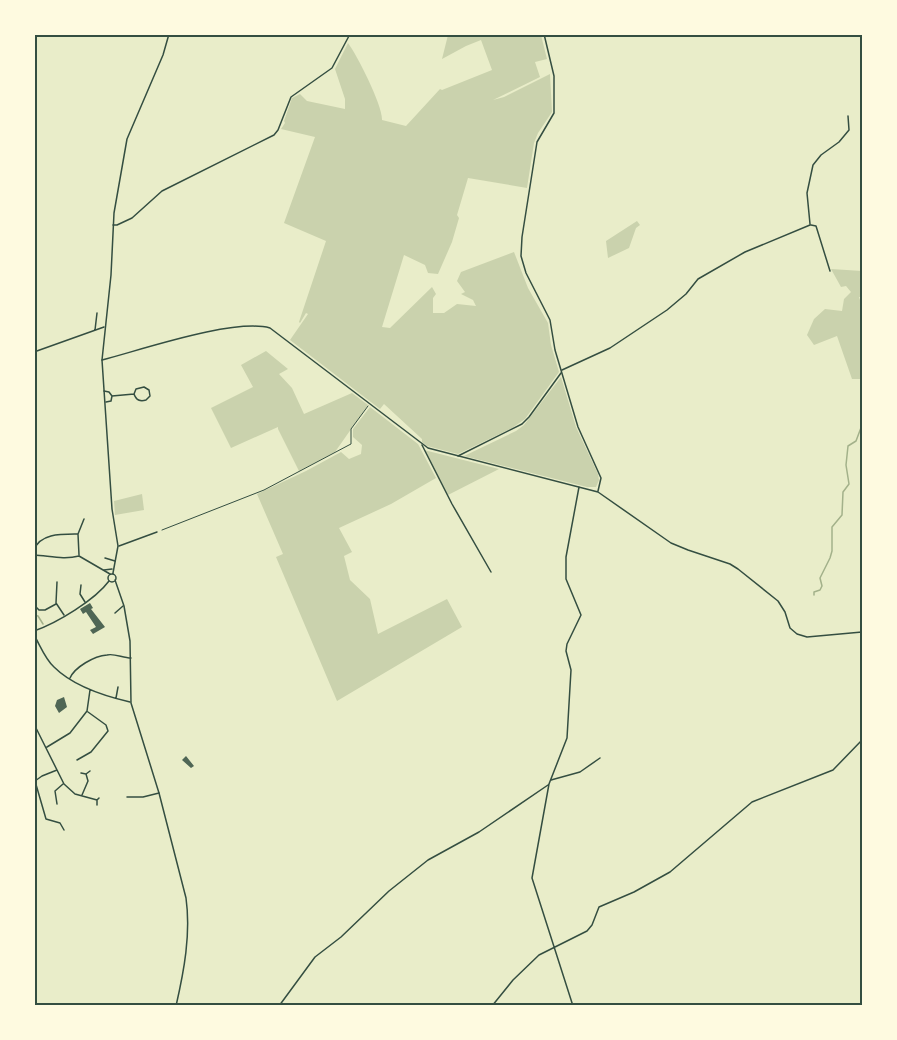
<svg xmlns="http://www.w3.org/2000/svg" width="897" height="1040" viewBox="0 0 897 1040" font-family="'Nunito Sans',sans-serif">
  <rect width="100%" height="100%" fill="#e9edc9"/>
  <path fill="#cad2ad" d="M448,35H541L547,59L535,62L540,77L493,100L504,97L550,74L552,112L538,133L534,143L527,188L468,178L457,215L459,218L452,242L438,274L428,273L425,265L404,255L382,327L390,328L432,287L436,294L433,298V313H444L457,304L476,306L473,300L461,294L465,292L457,281L461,272L514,252L528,288L548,323L551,345L559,372L525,419L512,428L458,454L427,446L422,442V439L384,404L380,409L290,340L308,314L306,313L300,323L299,322L326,241L284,223L315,137L281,129L285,123L284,121L292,98L300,94L307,101L345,109V99L335,69L348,43C357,55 383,106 382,120L406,126L440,89L442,90L492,70L481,40L466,46L442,59Z
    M637,221L640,225L636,228L629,248L608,258L606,241Z
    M831,269L862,271V297H859L862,306V367L860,379H852L837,336L814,345L807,335L814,319L825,309L842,311L844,299L851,292L846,286L841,287Z
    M266,351L288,369L279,374L292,388L304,414L352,393L368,405L335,452L299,471L278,429V427L231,448L211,408L253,387L241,365Z
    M561,377L576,427L598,474L599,480L596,487H587L464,456L516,431L524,425Z
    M370,407L418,444L436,478L391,504L339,528L352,552L344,556L350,580L370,599L378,634L447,599L462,627L337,701L276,557L283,554L257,494L306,471L341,452L349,459L361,454L362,445L353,437V429Z
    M424,450L499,469L448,495Z
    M142,494L144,510L115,515L114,501Z"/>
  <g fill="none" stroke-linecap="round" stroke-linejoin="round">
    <path stroke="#a3b18a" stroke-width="1.5" d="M862,417V420
      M814,595V592L820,590L822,586L820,578L830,558L832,551V527L842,515L843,492L849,484L846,465L848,446L856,441L862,425
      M34,615L38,616L43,624"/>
  </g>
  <path fill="#4f6655" d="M90,603L93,608L91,609L105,627L93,634L90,630L96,627L86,612L83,614L80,609Z
    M64,697L67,707L59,713L55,706L57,700Z
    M186,756L194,766L191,768L182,760Z"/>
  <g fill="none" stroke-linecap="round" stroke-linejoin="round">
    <path stroke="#344e41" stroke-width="1" d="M162,530L264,490L349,445L351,444V429L368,406"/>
    <path stroke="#344e41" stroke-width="1.5" d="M810,224L807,193L813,165L821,155L839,142L849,130L848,116
      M811,225L816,226L830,271
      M95,330L97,313
      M34,352L104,327
      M562,370L610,348L667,310L686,294L698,279L745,252L810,225
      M104,391L109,392L112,396L111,401L106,402
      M112,396L134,394L136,389L144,387L149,390L150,396L146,400C140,402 136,400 134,394
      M422,445L452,504L491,572
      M458,456L522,424L529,417L561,373
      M119,546L157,532
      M34,550C40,533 62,534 78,534
      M34,555C50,556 64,560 79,556L110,574
      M79,555L78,534L84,519
      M105,558L115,561
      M57,582L56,603L64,615
      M81,585L80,594L85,602
      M34,605L39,610H45L56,604
      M115,613L123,606
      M34,635C40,645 45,659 54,667C73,686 104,696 130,702
      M70,678C75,667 94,656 107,655C114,653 123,658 131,658
      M116,698L118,687
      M34,724L64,784L75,794L97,800
      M47,747L70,733L87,711L90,690
      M77,760L91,752L108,731L106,725L88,712
      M57,770L42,776L35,781L46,819L60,823L64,830
      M81,773L86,774L90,771
      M551,780L580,772L600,758
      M82,795L88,781L86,774
      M127,797H143L159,793
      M57,804L55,791L63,784
      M97,805V800L99,798"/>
    <path stroke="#344e41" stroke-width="1.5" d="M544,34L554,76V113L537,142L522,237L521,256L526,273L550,320L555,350L578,427L601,478L598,491
      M113,225H117L132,218L162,191L274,135L278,130L291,97L332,68L350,34
      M102,360C141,350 234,318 270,328L428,448L598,492L671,543L688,550L730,564L738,569L778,601L785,612L790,628L797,634L807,637L862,632
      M34,631C57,623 95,600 109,581
      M279,1006L315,957L341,937L389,891L428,860L479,832L548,785
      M492,1006L513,980L539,955L587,931L592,925L599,907L634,892L670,872L752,802L833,770L862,740
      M573,1006L532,878L549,784L567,738L571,670L566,651L567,644L581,615L566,579V557L579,487"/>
    <path stroke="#344e41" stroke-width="1.5" d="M104,570L112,569
      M113,573L118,546L112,509L102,360L111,275L114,213L127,139L163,55L169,34
      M108 578a4 4 0 1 1 8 0a4 4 0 1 1-8 0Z
      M115,580L124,606L130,641L131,703L159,793L186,898C191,934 184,971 176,1006"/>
  </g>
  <rect width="897" height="1040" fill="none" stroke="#fefae0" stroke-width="72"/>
  <rect x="36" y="36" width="825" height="968" fill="none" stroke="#344e41" stroke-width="2"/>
</svg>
